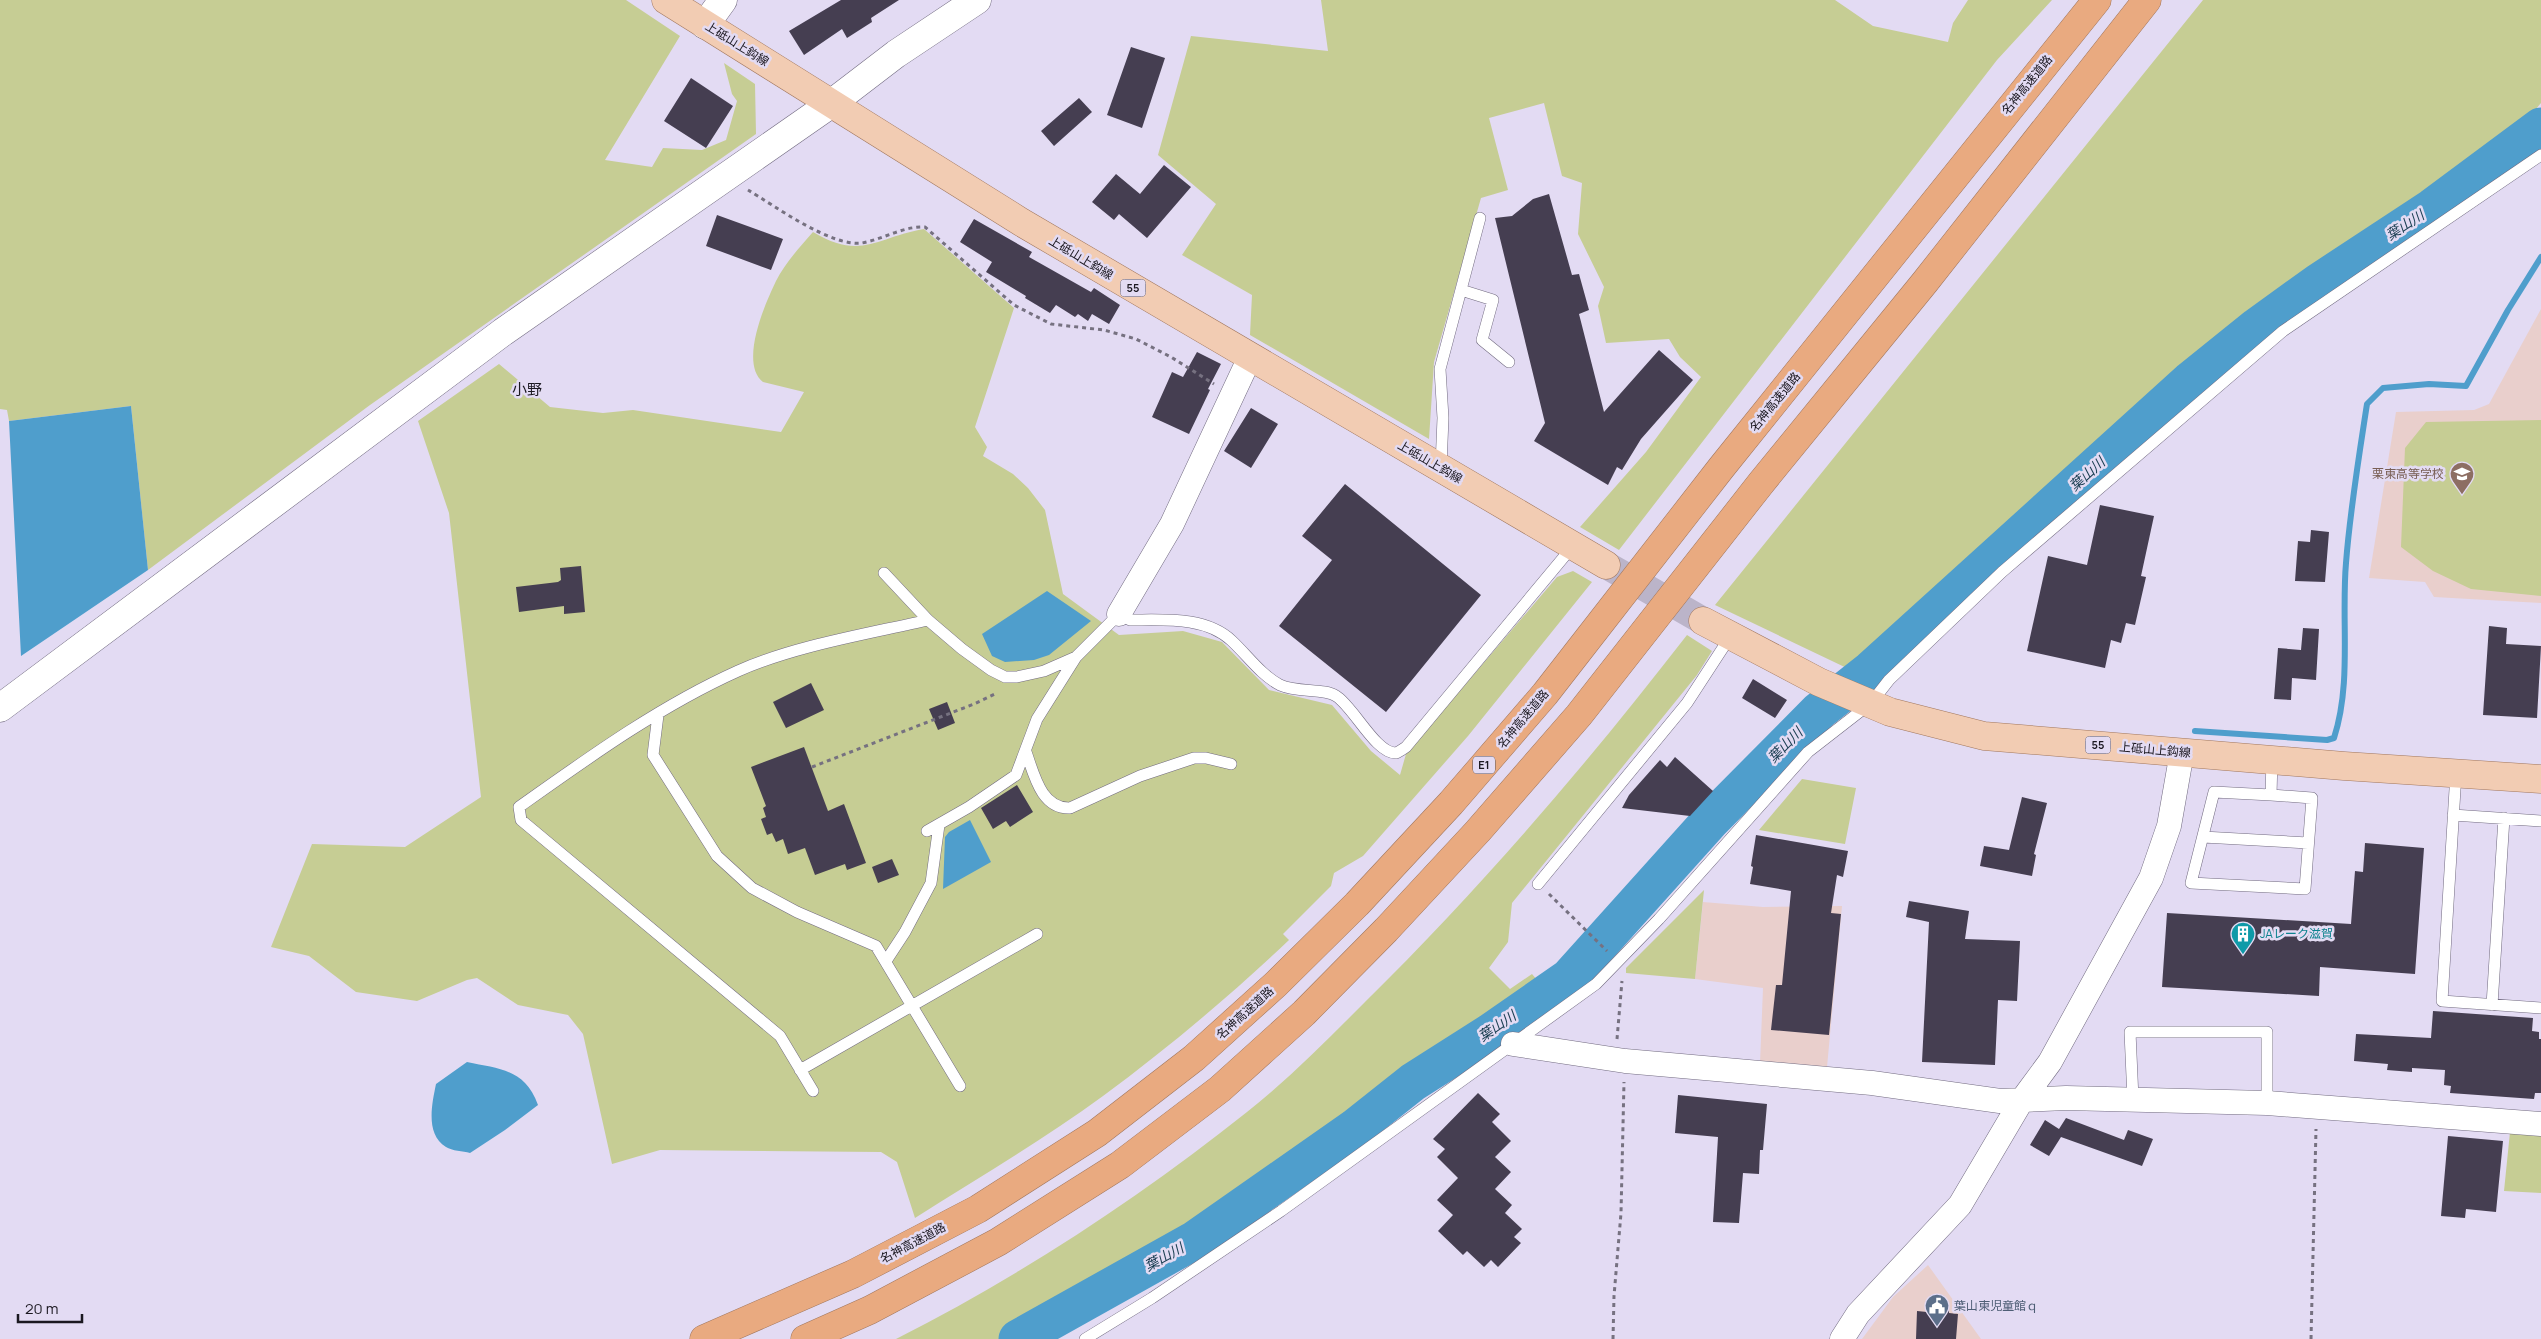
<svg xmlns="http://www.w3.org/2000/svg" width="2541" height="1339" viewBox="0 0 2541 1339" font-family="Manrope,'Noto Sans JP',sans-serif">
  <rect width="100%" height="100%" fill="#e3dbf3"/>
  <path fill="#e9cfcc" d="M2541,309V603L2434,597L2425,582L2369,578L2396,412L2474,410L2489,404Z
    M1703,902L1763,907L1842,906L1827,1067L1760,1064L1763,988L1695,979Z
    M1928,1265L1981,1339H1862L1893,1297Z"/>
  <path fill="#c6cd94" d="M0,0H626L680,36L605,160L652,167L663,148L702,150L726,140L737,101L732,94L724,63L755,84L756,134L370,405L148,570L131,406L9,421L7,410L0,409Z
    M1321,0H1835L1873,26L1948,42L1953,23L1968,0H2052L1997,60L1619,550L1580,527L1646,452L1701,377L1680,357L1669,339L1606,343L1598,306L1604,287L1578,234L1582,183L1562,176L1544,103L1489,118L1508,190L1481,198L1434,362L1429,439L1250,335L1252,295L1182,255L1216,204L1158,155L1191,36L1328,51Z
    M2203,0H2541V103L2524,123L2411,206L2304,277L2185,364L1853,671L1715,605Z
    M924,229L1014,308L975,427L987,447L983,456L1013,474L1028,488L1045,510L1063,594L1119,635L1183,631L1222,642L1269,690L1332,705L1371,751L1400,775L1406,754L1557,577L1573,571L1592,582L1468,736L1363,856L1334,873L1331,886L1283,934L1289,940C1230,996 1168,1048 1103,1096C1043,1140 978,1178 915,1218L897,1162L881,1152L660,1150L612,1164L583,1034L568,1015L518,1005L477,978L467,980L417,1001L356,992L309,956L271,947L312,844L405,847L481,797L449,513L418,421L499,364L550,407L603,413L633,410L781,432L804,392L763,382C739,363 765,304 776,281C785,263 800,247 813,232C861,261 877,237 924,229Z
    M2541,420V596L2471,589L2433,571L2401,547L2405,448L2426,422Z
    M1687,635L1712,651L1697,675L1512,903L1508,942L1489,968L1510,989L1532,974L1543,987L1470,1037L1416,1068L1347,1125L1198,1226L1148,1258L1007,1336L1000,1339H896C1020,1276 1138,1199 1247,1112C1289,1079 1327,1040 1365,1002C1481,888 1587,764 1687,635Z
    M1802,779L1856,788L1845,844L1759,830Z
    M1704,890L1695,979L1626,973V968Z
    M2510,1132L2541,1135V1193L2504,1191Z"/>
  <path fill="#4f9ecc" d="M131,406L148,570L21,656L9,421Z
    M1047,591L1091,621L1049,655L1034,660L1005,662L992,656L982,634Z
    M970,820L991,862L943,889L945,837L949,832Z
    M467,1062C500,1069 525,1069 538,1105L505,1130L470,1153C463,1151 452,1151 446,1147C425,1134 432,1104 436,1084Z"/>
  <g fill="none" stroke-linecap="round" stroke-linejoin="round">
    <path stroke="#4f9ecc" stroke-width="6" d="M2195,731L2327,740L2334,738C2352,683 2341,620 2346,563C2350,510 2359,456 2367,404L2383,388L2429,384L2466,386L2508,310L2541,257"/>
    <path stroke="#4f9ecc" stroke-width="39" d="M1018,1339L1195,1240L1355,1128L1413,1082L1490,1033L1569,978L1711,820L1819,711L1871,670L2190,381L2257,327L2318,283L2432,208L2541,127"/>
  </g>
  <path fill="#453e51" d="M841,0H899L871,18L872,22L847,38L842,29L804,55L789,31Z
    M1131,47L1165,58L1142,128L1107,115Z
    M691,78L733,106L706,148L664,121Z
    M1079,98L1092,112L1054,146L1041,131Z
    M1164,165L1191,187L1147,238L1119,214L1114,220L1092,202L1116,174L1140,194Z
    M1549,194L1572,275L1579,274L1589,310L1579,314L1604,412L1659,350L1693,380L1641,439L1622,470L1617,467L1608,485L1534,441L1545,423L1495,218L1512,216L1533,199Z
    M717,215L783,239L771,270L706,246Z
    M974,219L1032,252L1029,257L1091,292L1094,288L1120,305L1109,324L1092,314L1088,321L1078,314L1075,317L1056,305L1050,313L1025,298L1026,296L986,272L992,262L960,242Z
    M1197,352L1221,364L1208,389L1210,390L1189,434L1152,417L1172,372L1183,377Z
    M1251,408L1278,424L1251,468L1224,451Z
    M1345,484L1481,595L1386,712L1279,626L1332,560L1302,536Z
    M2100,505L2154,516L2141,576L2146,577L2135,625L2126,623L2121,643L2111,640L2105,668L2027,651L2048,556L2087,565Z
    M2311,530L2329,532L2325,582L2295,581L2298,541L2310,542Z
    M581,566L585,612L564,614V606L519,612L516,587L558,582L561,580L560,568Z
    M2489,626L2507,628L2506,644L2541,646L2537,718L2483,715Z
    M2303,628L2319,629L2316,680L2292,678L2291,700L2274,699L2278,648L2301,650Z
    M1753,679L1787,700L1775,718L1742,698Z
    M811,683L824,710L786,728L773,702Z
    M947,702L955,723L938,730L929,709Z
    M804,747L828,811L844,804L866,863L847,870L845,864L815,875L805,848L788,854L783,839L776,842L772,833L767,835L761,819L766,817L763,808L766,806L751,767Z
    M1675,757L1713,791L1690,816L1622,808L1629,795L1660,760L1667,767Z
    M1017,785L1033,812L1010,827L1006,821L993,829L981,808Z
    M2022,797L2047,803L2034,854L2036,855L2032,876L1980,866L1984,846L2009,850Z
    M1756,835L1848,851L1843,877L1837,875L1831,913L1841,914L1829,1035L1771,1030L1776,985H1782L1791,891L1750,884L1753,867L1751,866Z
    M2365,843L2424,848L2415,974L2320,967L2319,996L2162,987L2167,913L2351,924L2355,871L2363,872Z
    M892,859L899,875L878,883L872,867Z
    M1909,901L1969,911L1965,939L2020,941L2017,1001L1998,1000L1995,1065L1922,1062L1929,922L1906,917Z
    M2433,1011L2533,1018L2532,1031L2539,1032V1039H2541V1093H2535L2534,1099L2450,1093L2451,1086L2444,1085L2445,1070L2412,1068V1072L2387,1070L2388,1064L2354,1061L2356,1034L2431,1038Z
    M1478,1093L1500,1114L1492,1122L1511,1141L1495,1157L1511,1172L1495,1189L1512,1205L1505,1213L1522,1229L1514,1237L1521,1243L1498,1267L1491,1260L1484,1267L1467,1251L1463,1255L1438,1231L1453,1215L1437,1200L1458,1178L1437,1157L1445,1149L1433,1139Z
    M1678,1095L1767,1104L1763,1150H1760L1759,1174L1743,1173L1739,1223L1713,1222L1718,1137L1675,1133Z
    M2066,1118L2124,1140L2128,1130L2153,1139L2142,1166L2061,1137L2049,1156L2030,1145L2045,1120L2059,1129Z
    M2448,1136L2503,1141L2496,1212L2466,1209L2465,1218L2441,1216Z
    M1927,1305L1949,1308V1313L1958,1314L1956,1339H1916L1917,1311L1927,1312Z"/>
  <g fill="none" stroke-linecap="round" stroke-linejoin="round">
    <path stroke="#bbb4c9" stroke-width="28" stroke-dasharray="28 14" stroke-linecap="butt" d="M1606,565L1703,621"/>
    <defs>
      <path id="lane" d="M1461,290L1493,300L1482,340L1509,362
        M1441,466L1443,418L1440,369L1480,218
        M884,573L928,620L962,649L991,670L1005,677H1017L1044,671L1076,657L1119,614L1130,620C1163,620 1206,616 1232,641C1248,656 1261,675 1280,685C1298,693 1324,688 1336,696C1353,706 1376,754 1396,753C1399,752 1403,749 1406,747L1573,546
        M658,715L653,755L717,856L752,888L797,912L876,946L960,1086
        M1026,752C1034,774 1041,809 1070,808L1140,776L1194,758H1206L1231,764
        M2456,773L2442,1001L2541,1008
        M2271,795L2214,792L2191,883L2305,889L2312,798L2271,795L2272,759
        M2453,815L2541,821
        M927,831L969,807L1016,775L1037,719L1076,657
        M2203,837L2308,843
        M1538,884L1687,703L1730,637
        M886,961L905,932L931,883L939,825
        M2492,1005L2504,818
        M800,1070L1037,934
        M813,1091L780,1036L521,820L519,807C588,758 660,706 738,671C794,646 867,634 928,620
        M2133,1099L2130,1032H2267V1103
        M1085,1339L1152,1298L1281,1211L1596,984L1659,919L1808,752L1871,703L1889,680L2002,572L2283,331L2541,155"/>
      <path id="street" d="M1119,614L1172,524L1250,357
        M1513,1044L1625,1061L1872,1083L2000,1101L2066,1098L2267,1103L2541,1124
        M1842,1339L1858,1314L1960,1205L2022,1100L2050,1062L2151,878L2169,826L2182,752"/>
      <path id="secondary" d="M705,25L723,0
        M0,708L503,332L832,103L896,54L977,0"/>
      <path id="primary" d="M666,0L1021,222L1606,565
        M1703,621L1819,682L1890,712L1984,736L2344,766L2541,779"/>
      <path id="highway" d="M704,1339L853,1274L978,1209L1097,1133L1194,1058L1276,984L1357,904L1451,803L1545,694L1721,468L2097,0
        M805,1339L870,1310L998,1242L1120,1165L1220,1089L1304,1013L1386,930L1478,831L1579,715L1761,483L1925,282L2147,0"/>
    </defs>
    <use href="#lane" stroke="#726b80" stroke-width="12"/>
    <use href="#street" stroke="#726b80" stroke-width="25"/>
    <use href="#secondary" stroke="#726b80" stroke-width="29"/>
    <use href="#primary" stroke="#a1775e" stroke-width="29"/>
    <use href="#highway" stroke="#a1775e" stroke-width="29"/>
    <path stroke="#767180" stroke-width="3" stroke-dasharray="4 4" stroke-linecap="butt" d="M748,190C775,206 831,247 862,243C884,239 903,226 925,227L1014,305L1051,324L1104,330L1136,339L1171,357L1214,384
      M812,767L974,704L997,693
      M1549,894L1607,951
      M1617,1039L1622,981
      M1613,1339L1614,1296L1621,1213L1624,1082
      M2311,1339L2316,1129"/>
    <use href="#lane" stroke="#fff" stroke-width="11"/>
    <use href="#street" stroke="#fff" stroke-width="24"/>
    <use href="#secondary" stroke="#fff" stroke-width="28"/>
    <use href="#primary" stroke="#f2ccb3" stroke-width="28"/>
    <use href="#highway" stroke="#e9aa80" stroke-width="28"/>
  </g>
  <defs>
    <symbol id="school-pin" viewBox="-11 -11 22 30"><path d="M0 17L-7.5 6A9.5 9.5 0 1 1 7.5 6Z" fill="#8d6e63" stroke="#e3dbf3"/><path d="M0-5L7-2L0 1L-7-2ZM-4 1L0 2.5L4 1V4Q0 6-4 4Z" fill="#fff"/></symbol>
    <symbol id="building-pin" viewBox="-11 -11 22 30"><path d="M0 17L-7.5 6A9.5 9.5 0 1 1 7.5 6Z" fill="#0f9aa8" stroke="#e3dbf3"/><path d="M-4-6H4V6H1V3H-1V6H-4ZM-2.5-4.3h1.7v1.8h-1.7ZM.8-4.3h1.7v1.8H.8ZM-2.5-1h1.7V.8h-1.7ZM.8-1h1.7V.8H.8Z" fill="#fff"/></symbol>
    <symbol id="civic-pin" viewBox="-11 -11 22 30"><path d="M0 17L-7.5 6A9.5 9.5 0 1 1 7.5 6Z" fill="#5c6f8a" stroke="#e3dbf3"/><path d="M-.6-6.5H3V-4.5H.6V-3L4-1V1h2V6H-6V1h2V-1L-.6-3ZM-1.2 2.5V6h2.4V2.5Z" fill="#fff"/></symbol>
  </defs>
  <g fill-rule="evenodd">
    <use href="#school-pin" x="2448" y="460" width="28" height="38"/>
    <use href="#building-pin" x="2229" y="920" width="28" height="38"/>
    <use href="#civic-pin" x="1923" y="1292" width="28" height="38"/>
  </g>
  <g text-anchor="middle" stroke-width="5" stroke-linejoin="round" paint-order="stroke">
    <g fill="#e3dbf3" stroke="#57525f" stroke-width="1">
      <rect x="1120.5" y="279.5" width="25" height="17" rx="4"/>
      <rect x="2085.5" y="736.5" width="25" height="17" rx="4"/>
      <rect x="1473" y="756.5" width="22" height="17" rx="4"/>
    </g>
    <g font-size="11" font-weight="bold" fill="#1b1820">
      <text x="1133" y="292">55</text>
      <text x="2098" y="749">55</text>
      <text x="1484" y="769">E1</text>
    </g>
    <g font-size="12" fill="#1b1820" stroke="#e3dbf3">
      <text transform="translate(737 44) rotate(32)" y="4">上砥山上鈎線</text>
      <text transform="translate(2027 85) rotate(-51)" y="4">名神高速道路</text>
      <text transform="translate(1081 258) rotate(31)" y="4">上砥山上鈎線</text>
      <text transform="translate(1775 402) rotate(-51)" y="4">名神高速道路</text>
      <text transform="translate(1430 462) rotate(30)" y="4">上砥山上鈎線</text>
      <text transform="translate(1523 719) rotate(-50)" y="4">名神高速道路</text>
      <text transform="translate(2155 750) rotate(5)" y="4">上砥山上鈎線</text>
      <text transform="translate(1245 1013) rotate(-42)" y="4">名神高速道路</text>
      <text transform="translate(913 1243) rotate(-28)" y="4">名神高速道路</text>
    </g>
    <g font-size="12" fill="#785e54" stroke="#e3dbf3" text-anchor="end">
      <text x="2444" y="478">栗東高等学校</text>
    </g>
    <g font-size="12" fill="#0d838f" stroke="#e3dbf3" text-anchor="start">
      <text x="2260" y="938">JAレーク滋賀</text>
    </g>
    <g font-size="12" fill="#4e5e75" stroke="#e3dbf3" text-anchor="start">
      <text x="1954" y="1310">葉山東児童館ｑ</text>
    </g>
    <g font-size="14" font-style="italic" fill="#1d4054" stroke="#e3dbf3">
      <text transform="translate(2405 225) rotate(-33)" y="5">葉山川</text>
      <text transform="translate(2087 474) rotate(-42)" y="5">葉山川</text>
      <text transform="translate(1785 745) rotate(-45)" y="5">葉山川</text>
      <text transform="translate(1497 1026) rotate(-34)" y="5">葉山川</text>
      <text transform="translate(1164 1257) rotate(-29)" y="5">葉山川</text>
    </g>
    <g font-size="15" fill="#1b1820" stroke="#e3dbf3">
      <text x="527" y="395">小野</text>
    </g>
  </g>
  <path d="M18 1314v8h64v-8" fill="none" stroke="#1b1820" stroke-width="2.5"/>
  <text x="25" y="1314" font-size="15" fill="#1b1820" stroke="#e3dbf3" stroke-width="4" paint-order="stroke">20 m</text>
</svg>
